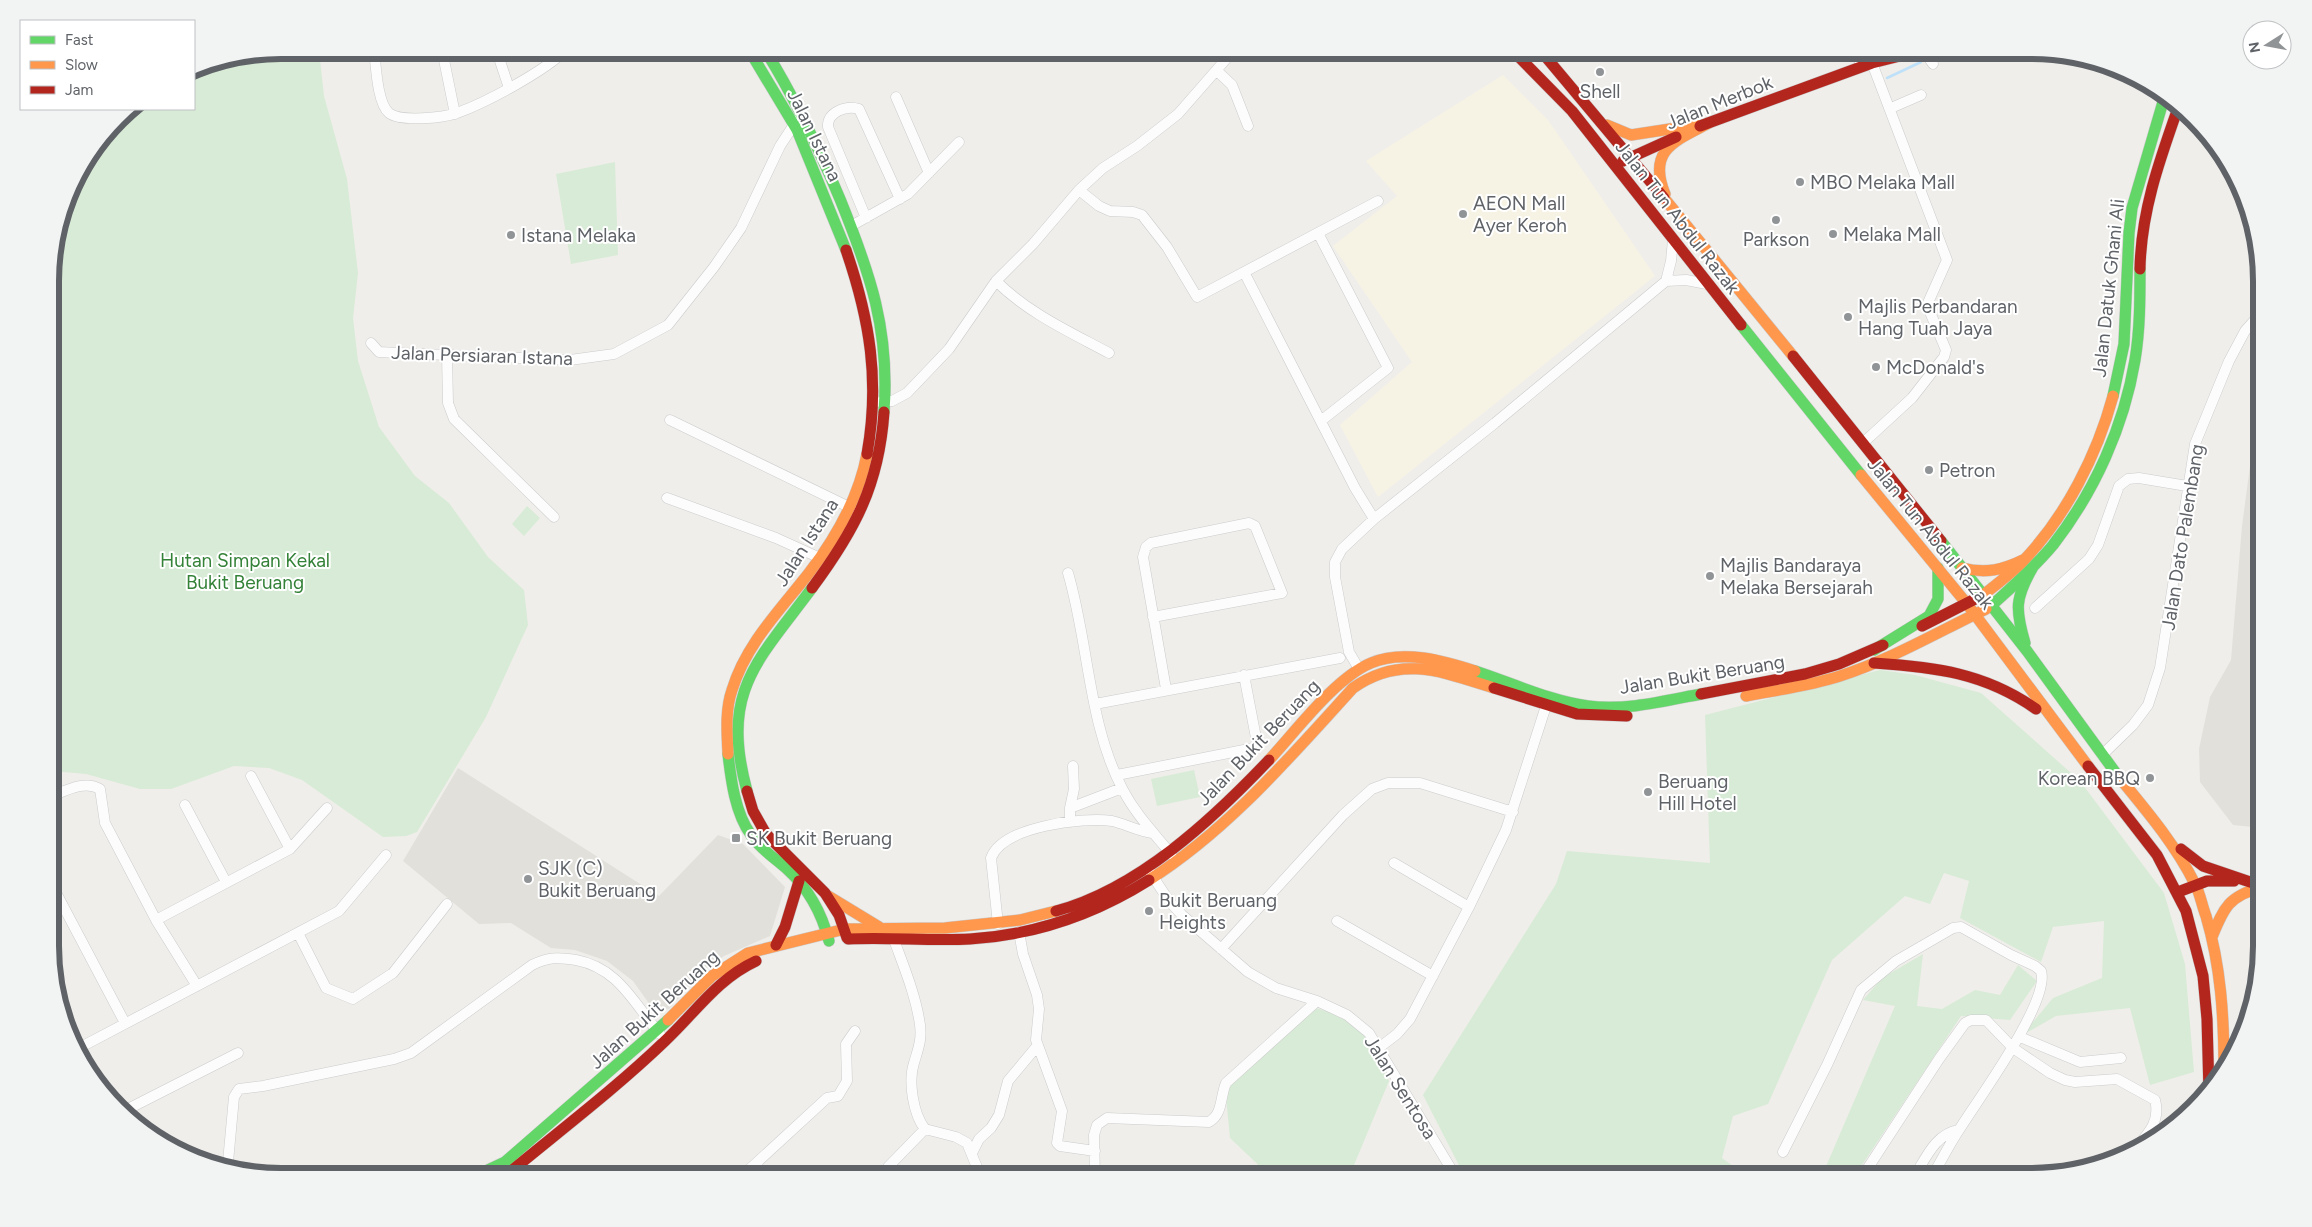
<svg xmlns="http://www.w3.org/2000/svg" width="2312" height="1227" viewBox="0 0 2312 1227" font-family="Figtree,sans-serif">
  <rect width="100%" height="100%" fill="#efeeea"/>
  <path fill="#f7f3e4" d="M1503,75L1548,120L1655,276L1378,497L1340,425L1412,362L1333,246L1397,196L1366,161Z"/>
  <path fill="#e2e0da" d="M2260,409L2262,828L2233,825L2200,782L2199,749L2210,697L2231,660L2242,526L2257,414Z
    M458,768L659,896L718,835L743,844L785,887L770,936L724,956L700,973L669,1009H653L633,981L607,961L575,950L551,948L511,923L479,924L403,861Z"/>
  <path fill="#d8ebd6" d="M281,50H319L324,96L347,179L358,273L353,318L358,361L379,427L415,476L449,503L488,557L524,590L528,625L486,717L417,832L406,836L383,837L302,780L269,768L234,766L171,789H140L86,774L52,771L51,265L74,178L127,109H194V67Z
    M615,162L618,255L571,264L556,174Z
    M527,506L540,518L524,536L512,524Z
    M1880,670L1915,675L1981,693L2080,781L2164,893L2185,964L2194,1072L2150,1085L2130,1008L2056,1016L2028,1032V1028L2053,998L2102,978L2104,921L2053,927L2041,962L1960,918L1969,881L1944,873L1930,904L1905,896L1832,960L1768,1104L1733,1116L1722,1158L1748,1177H1465L1423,1095L1556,884L1567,851L1710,863L1705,715Z
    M1194,770L1200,797L1157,806L1151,779Z
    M1923,954L1917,1006L1942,1009L1975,990L2000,995L2018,965L2037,981L2010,1020L1961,1016L1854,1177H1811L1824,1171L1895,1006L1863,1000L1882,978Z
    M1316,1008L1346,1017L1364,1035L1389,1081L1349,1177H1271L1230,1138L1226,1097L1228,1087Z"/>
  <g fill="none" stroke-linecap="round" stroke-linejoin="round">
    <path stroke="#bfe0f9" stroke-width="2.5" d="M1943,52L1946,50
      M1887,78L1921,62"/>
    <defs>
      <path id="street" d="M374,50C376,65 377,103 389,113C400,122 443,118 457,113C487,102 543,72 566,50
        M442,50L455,114
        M469,50V54L497,52L509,88
        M1850,50L1864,65
        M1926,54L1933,64
        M1217,71L1232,85L1248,126
        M896,97L929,173
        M1891,108L1921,95
        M1079,190L1099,206L1110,211L1133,212L1142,215L1167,247L1197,297L1378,201
        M866,218L828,127C827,112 846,105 859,109L900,199
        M851,226L908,194L959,142
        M1318,233L1388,368L1322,420
        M1244,272L1355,488L1374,519
        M996,281C1028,313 1070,332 1109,353
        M1666,281L1686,280L1707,284
        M371,343L379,352L398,353L570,360L614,354L668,325L714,267L741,228L780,146L797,120
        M447,355L448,403L454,419L554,517
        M880,402L892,401L907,393L949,349L996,281L1033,244L1079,190L1103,168L1137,146L1178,114L1234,50
        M670,420L851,508
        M1863,443L1912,398L1944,357L1946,350L1927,305L1947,260L1872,63
        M667,498L776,538L820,558
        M1068,573C1089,644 1088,724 1123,790C1136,815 1154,833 1171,854
        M2035,608L2089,559L2098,545L2119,486L2128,479L2139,478L2187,486
        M1153,617L1282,593L1255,526L1249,523L1151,543L1146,547L1143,557L1166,689
        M1359,669L1349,652L1335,577V562L1342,549L1374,519L1495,423L1666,281L1671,261L1673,240
        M1095,704L1340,658
        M2102,755L2133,725L2148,705L2160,668L2195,444L2229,361L2245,331L2260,314
        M1117,775L1254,748L1257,743L1244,675
        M251,776L290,849
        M52,796C67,790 85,780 100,789L105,823L156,920L197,986
        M185,805L226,882
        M1070,808L1074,789L1073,766
        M1070,822V808L1122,788
        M1394,863L1469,907
        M1150,872L1169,901L1182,915L1248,972L1276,988L1317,1001L1347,1015L1369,1033L1456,1177
        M52,885L125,1023
        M156,920L290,849L327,808
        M1337,921L1433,976
        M998,924L991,858C1003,826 1083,817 1112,821C1125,824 1138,831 1152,833
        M1019,932L1023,954L1037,995L1039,1009L1036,1040L1062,1111L1057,1143L1060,1146L1095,1151
        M298,933L326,988L353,999L393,973L447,904
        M893,937C903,965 916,995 920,1025C922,1040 918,1049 914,1063C908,1081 913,1114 925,1129L956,1137L967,1143L981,1177
        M1221,949L1343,815L1372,789L1388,783H1420L1513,812
        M2020,1037L2080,1062L2121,1058
        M1380,1047L1397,1034L1410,1019L1469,907L1506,830L1546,706
        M79,1048L339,911L386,855
        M122,1112L238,1053
        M1783,1152L1827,1065L1861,990L1896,961L1953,928L1961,927L2011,955L2035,966L2041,971C2051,1001 1976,1102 1959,1130C1949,1145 1941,1161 1932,1177
        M972,1153L979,1139L991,1128L999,1115L1008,1081L1038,1045
        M228,1162L234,1097L239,1089L263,1086L394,1059L411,1053L532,965C548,957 558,957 576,960C619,968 634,1004 660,1034
        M741,1177L827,1098L838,1096L847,1081L846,1044L855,1031
        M882,1177L888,1167L925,1129
        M1095,1177L1094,1135L1097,1125L1107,1118L1209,1122C1223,1114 1220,1097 1226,1083L1317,1001
        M1862,1177L1939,1059L1965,1023L1971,1020H1986L2013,1048L2050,1073L2065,1080L2075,1082L2117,1079L2155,1100C2161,1122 2147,1135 2133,1151
        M1914,1177C1926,1158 1935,1134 1959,1130"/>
      <path id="fast" d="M749,50L797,130L846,250
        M765,50C795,98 818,147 840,199C870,273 890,330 884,412
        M1741,325L1861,475
        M2113,396L2124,344L2129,233L2132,208L2165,95
        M1941,541L2027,651L2118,776
        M1991,606C2013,586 2034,568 2053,545C2095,491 2124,426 2135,360C2140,330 2140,299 2140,269
        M2025,643C2015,609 2015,598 2033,567
        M1874,650L1929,616L1938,599V568
        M1475,671C1512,683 1550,701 1588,706C1626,711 1664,701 1701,694
        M728,754C731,780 735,813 751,835C760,849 775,858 787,869C808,888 822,914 829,941
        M747,791C720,691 757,662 812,588
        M473,1177L505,1162L668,1020"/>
      <path id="slow" d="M1607,125L1631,135L1696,125
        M1665,194C1647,150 1675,141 1709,123
        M1664,198L1793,356
        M1861,475L1967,604L2088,766
        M1962,568C1986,574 2003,570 2025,559
        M1983,595C1997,584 2012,573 2024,560C2066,516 2097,455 2113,396
        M1746,696C1777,690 1809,686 1840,676C1890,660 1938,632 1986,609
        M728,754C727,733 725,710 732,690C746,644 780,610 809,573C835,539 859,497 867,454
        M1269,760C1296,731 1335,678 1371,663C1403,649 1444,661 1475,671
        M2118,776C2146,810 2175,844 2195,884C2200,893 2202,906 2206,916C2221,967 2224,1017 2224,1070
        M1149,880C1228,830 1291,756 1353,688C1401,654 1443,672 1494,688
        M828,896L879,927
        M2212,937C2224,907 2229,896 2262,887
        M668,1020L712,976L748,953L845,929L945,928L1020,920L1056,911"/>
      <path id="jam" d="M1512,50L1572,111L1741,325
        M1540,50L1664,198
        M1909,50L1919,56L1930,50
        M1700,126L1872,63L1912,53
        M1623,161L1676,137
        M846,250C870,320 880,381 867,454
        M2140,269C2141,211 2160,159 2179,105
        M1793,356L1941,541
        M812,588C855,530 879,485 884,412
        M1922,626L1977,598
        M1874,663C1935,667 1985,673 2036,709
        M1494,688L1577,714L1627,716
        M1701,694L1805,674L1839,664L1883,645
        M2088,766L2157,855L2186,911L2203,976L2207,1019L2209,1092
        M747,791L753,811L766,834L825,893L839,915L847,938
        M2181,849L2203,866L2253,883
        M2178,892L2207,881H2234
        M1056,911C1138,889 1212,820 1269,760
        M848,939C889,937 929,941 970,939C1034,935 1095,914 1149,880
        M776,945L785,927L799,881
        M498,1177L510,1172C562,1129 616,1088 665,1041C695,1013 717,979 756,961"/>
    </defs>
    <use href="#street" stroke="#cbcccc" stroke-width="11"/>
    <use href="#fast" stroke="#cacacb" stroke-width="12"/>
    <use href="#slow" stroke="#cacacb" stroke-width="12"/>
    <use href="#jam" stroke="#cacacb" stroke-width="12"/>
    <use href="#street" stroke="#fdfcfc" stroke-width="10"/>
    <use href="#fast" stroke="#63d668" stroke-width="11"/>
    <use href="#slow" stroke="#ff974d" stroke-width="11"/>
    <use href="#jam" stroke="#b3261e" stroke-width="11"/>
  </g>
  <g fill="#919496" stroke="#fff" stroke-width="2">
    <circle cx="1600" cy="72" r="5"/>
    <circle cx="1800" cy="182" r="5"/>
    <circle cx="1463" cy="214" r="5"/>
    <circle cx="1776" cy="220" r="5"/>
    <circle cx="1833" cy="234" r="5"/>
    <circle cx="511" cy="235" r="5"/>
    <circle cx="1848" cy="317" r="5"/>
    <circle cx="1876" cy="367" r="5"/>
    <circle cx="1929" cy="470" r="5"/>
    <circle cx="1710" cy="576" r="5"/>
    <circle cx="2150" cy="778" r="5"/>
    <circle cx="1648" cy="792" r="5"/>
    <rect x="731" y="833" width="10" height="10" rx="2.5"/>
    <circle cx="528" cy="879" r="5"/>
    <circle cx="1149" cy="911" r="5"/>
  </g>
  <g text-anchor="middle" stroke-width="4" stroke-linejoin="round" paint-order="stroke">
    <g font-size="19" fill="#5f6368" stroke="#fff" text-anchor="start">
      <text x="1600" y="98" text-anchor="middle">Shell</text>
      <text x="1810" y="189">MBO Melaka Mall</text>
      <text x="1473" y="210">AEON Mall<tspan x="1473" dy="22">Ayer Keroh</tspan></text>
      <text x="1843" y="241">Melaka Mall</text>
      <text x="521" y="242">Istana Melaka</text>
      <text x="1776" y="246" text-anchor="middle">Parkson</text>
      <text x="1858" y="313">Majlis Perbandaran<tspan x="1858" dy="22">Hang Tuah Jaya</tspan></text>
      <text x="1886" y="374">McDonald's</text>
      <text x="1939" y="477">Petron</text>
      <text x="1720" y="572">Majlis Bandaraya<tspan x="1720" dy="22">Melaka Bersejarah</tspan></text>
      <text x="2140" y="785" text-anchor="end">Korean BBQ</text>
      <text x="1658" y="788">Beruang<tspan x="1658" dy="22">Hill Hotel</tspan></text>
      <text x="746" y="845">SK Bukit Beruang</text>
      <text x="538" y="875">SJK (C)<tspan x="538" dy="22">Bukit Beruang</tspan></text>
      <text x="1159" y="907">Bukit Beruang<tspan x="1159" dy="22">Heights</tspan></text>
    </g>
    <g font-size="19" fill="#5f6368" stroke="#fff">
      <text transform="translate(1719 102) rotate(-22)" y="7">Jalan Merbok</text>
      <text transform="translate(815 135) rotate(64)" y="7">Jalan Istana</text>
      <text transform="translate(1678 217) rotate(52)" y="7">Jalan Tun Abdul Razak</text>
      <text transform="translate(2108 288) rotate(-84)" y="7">Jalan Datuk Ghani Ali</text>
      <text transform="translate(482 355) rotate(2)" y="7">Jalan Persiaran Istana</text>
      <text transform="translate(1931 533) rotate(51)" y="7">Jalan Tun Abdul Razak</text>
      <text transform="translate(2182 537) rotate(-81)" y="7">Jalan Dato Palembang</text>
      <text transform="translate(806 542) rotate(-57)" y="7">Jalan Istana</text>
      <text transform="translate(1702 674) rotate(-9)" y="7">Jalan Bukit Beruang</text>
      <text transform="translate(1258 742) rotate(-46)" y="7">Jalan Bukit Beruang</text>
      <text transform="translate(654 1009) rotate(-42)" y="7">Jalan Bukit Beruang</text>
      <text transform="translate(1401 1087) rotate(58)" y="7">Jalan Sentosa</text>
    </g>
    <g font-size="19" fill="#348238" stroke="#fff">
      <text x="245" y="567">Hutan Simpan Kekal<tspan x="245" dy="22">Bukit Beruang</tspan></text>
    </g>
  </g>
  <path d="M0 0H2312V1227H0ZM281 59H2031A222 222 0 0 1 2253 281V946A222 222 0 0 1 2031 1168H281A222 222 0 0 1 59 946V281A222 222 0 0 1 281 59Z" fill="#f2f3f3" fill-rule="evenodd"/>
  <path fill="none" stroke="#5f6368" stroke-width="6" d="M281 59H2031A222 222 0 0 1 2253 281V946A222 222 0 0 1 2031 1168H281A222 222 0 0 1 59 946V281A222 222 0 0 1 281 59Z"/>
  <rect x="20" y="20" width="175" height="90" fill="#ffffff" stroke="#bfc1c3"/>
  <rect x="30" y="36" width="25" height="8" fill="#63d668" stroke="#bfc1c3"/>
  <text x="65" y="45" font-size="15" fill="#5f6368">Fast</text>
  <rect x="30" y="61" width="25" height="8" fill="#ff974d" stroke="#bfc1c3"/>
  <text x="65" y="70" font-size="15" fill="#5f6368">Slow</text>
  <rect x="30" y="86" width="25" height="8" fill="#b3261e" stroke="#bfc1c3"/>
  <text x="65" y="95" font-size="15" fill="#5f6368">Jam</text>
  <g transform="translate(2267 45) rotate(259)"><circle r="24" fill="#ffffff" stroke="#bfc1c3"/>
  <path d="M0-4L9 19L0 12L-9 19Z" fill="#919496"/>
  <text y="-8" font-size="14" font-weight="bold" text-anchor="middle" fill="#5f6368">N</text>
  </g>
</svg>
